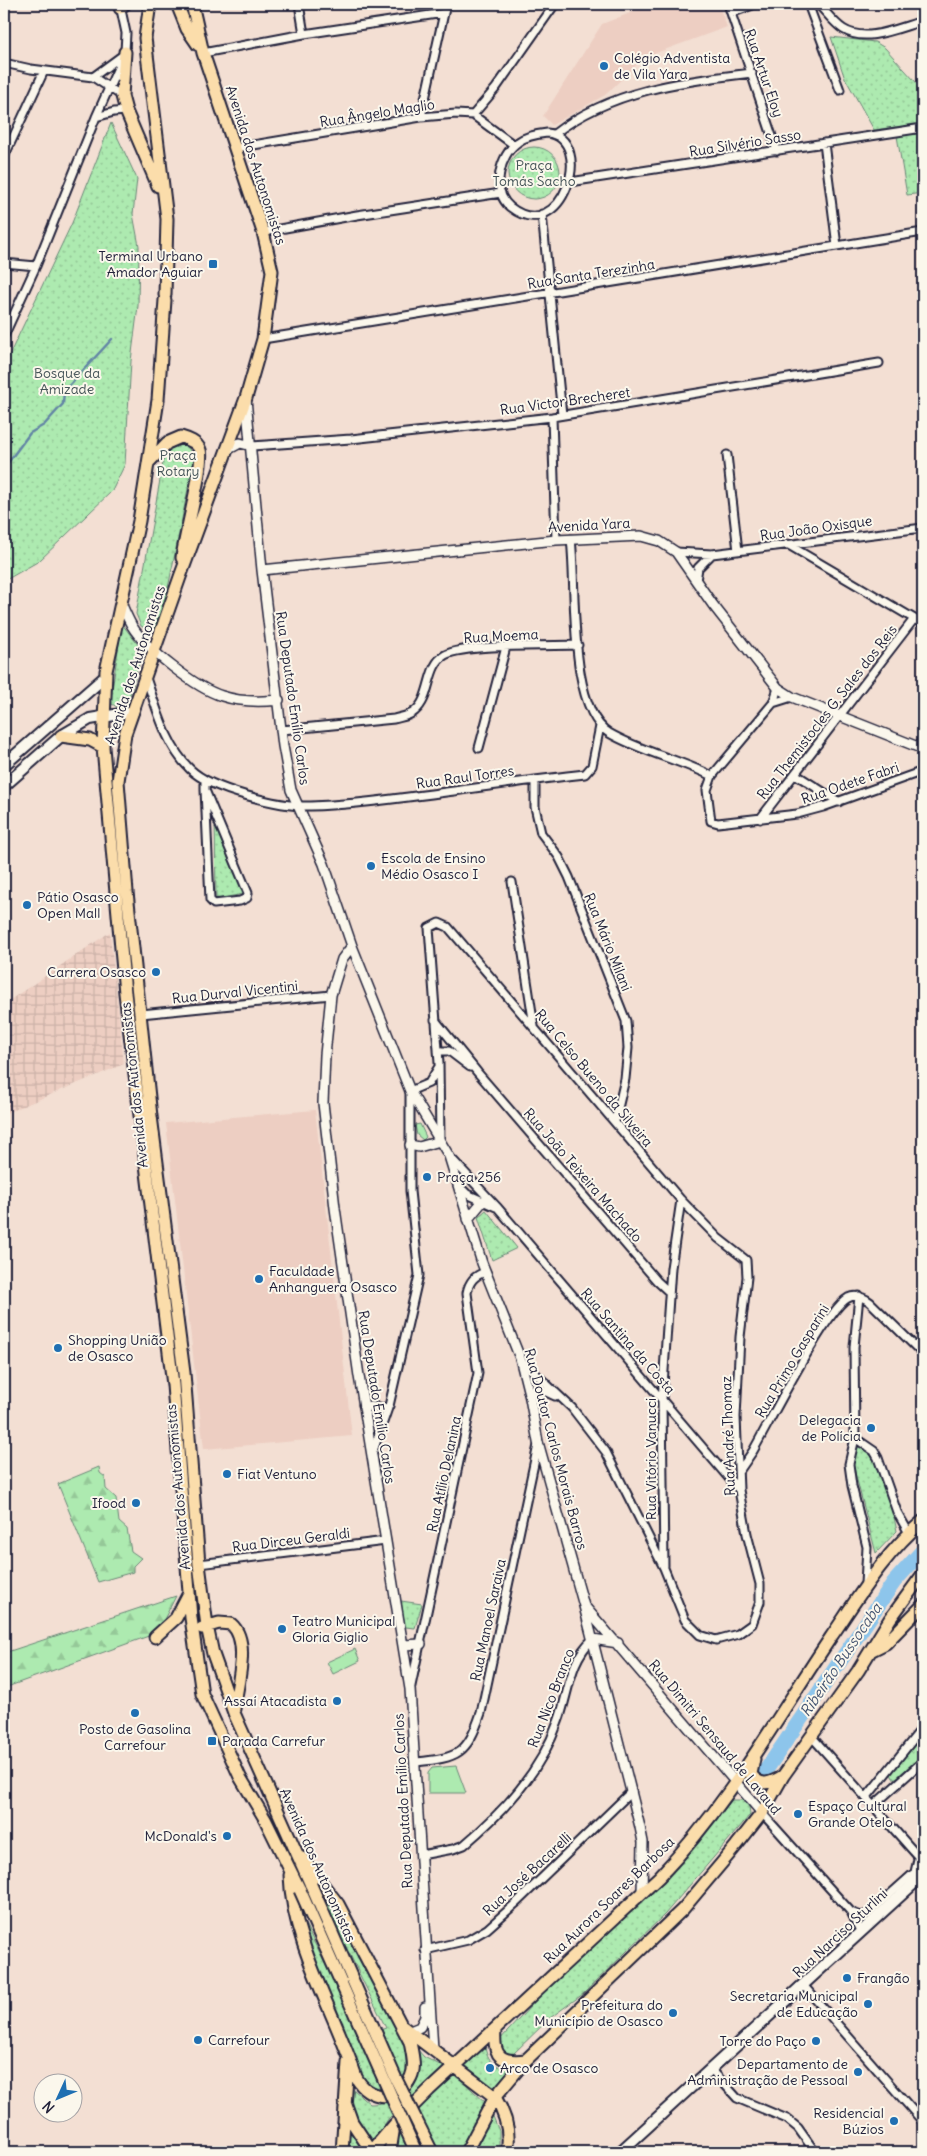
<svg xmlns="http://www.w3.org/2000/svg" width="927" height="2156" viewBox="0 0 927 2156" font-family="Delius,sans-serif">
  <defs>
    <pattern id="industrial-grid" width="8" height="8" patternUnits="userSpaceOnUse" patternTransform="scale(1.25)"><rect width="8" height="8" fill="#edcec2"/><path d="M0 4h8M4 0v8" fill="none" stroke="#cbb1a8"/></pattern>
    <pattern id="forest-firs" width="22" height="20" patternUnits="userSpaceOnUse" patternTransform="scale(1.25)"><rect width="22" height="20" fill="#adeab0"/><path d="M5 1l3.5 6h-7zM16 11l3.5 6h-7z" fill="#95c898"/></pattern>
    <pattern id="park-dots" width="8" height="8" patternUnits="userSpaceOnUse" patternTransform="scale(1.25)"><rect width="8" height="8" fill="#adeab0"/><path d="M2 2h.1M6 6h.1" fill="none" stroke="#95c898" stroke-width="1.8" stroke-linecap="round"/></pattern>
  </defs>
  <rect width="100%" height="100%" fill="#f3dfd3"/>
  <filter id="ink" filterUnits="userSpaceOnUse"><feTurbulence type="fractalNoise" baseFrequency=".02" numOctaves="2"/><feDisplacementMap in="SourceGraphic" scale="10" xChannelSelector="R" yChannelSelector="G"/><feConvolveMatrix kernelMatrix="1 2 1 2 8 2 1 2 1" color-interpolation-filters="sRGB"/></filter>
  <g filter="url(#ink)">
    <path fill="#edcec2" d="M653,4H718L727,27L645,57L605,95L552,125L543,116L602,24Z
      M315,1110L352,1436L204,1449L166,1123Z"/>
    <path fill="url(#industrial-grid)" d="M110,932L124,1064L4,1114V1004Z"/>
    <path fill="#adeab0" stroke="#688676" d="M420,1124L426,1137L423,1140L417,1135L415,1125Z
      M355,1649L360,1661L333,1674L327,1662Z
      M456,1766L466,1793H428V1773L432,1768Z"/>
    <path fill="url(#forest-firs)" stroke="#688676" d="M99,1467L100,1473L105,1477L106,1489L116,1498L119,1522L127,1529L131,1551L141,1558L133,1566V1572L98,1582L58,1484Z
      M176,1596L157,1633L4,1688V1653Z"/>
    <path fill="url(#park-dots)" stroke="#688676" d="M831,37L875,42L885,48L923,90V123L874,130L844,76Z
      M111,123L137,179L133,214L139,246L138,306L131,361L125,464L112,491L39,561L4,581V366L72,223Z
      M923,132V193L907,195L897,136Z
      M508 173a26 26 0 1 1 52 0a26 26 0 1 1-52 0Z
      M179,443L188,447L194,459L160,628L150,631L141,626L136,614L165,452Z
      M122,624L143,651L125,711L110,703Z
      M215,820L244,894L216,899Z
      M486,1210L517,1248L492,1260L478,1217Z
      M856,1446C884,1453 891,1506 897,1531L876,1553L853,1465Z
      M401,1601L422,1604L415,1628L405,1627Z
      M923,1733V1754L896,1778H893L891,1774Z
      M732,1800H742L749,1806L750,1815L665,1914L583,1994L550,2018L510,2057L497,2043L553,1982L629,1914L670,1873Z
      M327,1900L405,2043C414,2077 404,2098 365,2089L302,1924H305L361,2036L386,2028L324,1902Z
      M485,2044C486,2061 497,2071 515,2067L493,2091L459,2066Z
      M417,2049L424,2057L446,2068L389,2118L371,2144L352,2114L353,2089L370,2104C385,2104 412,2098 416,2080C418,2071 417,2059 417,2049Z
      M454,2073L486,2103L459,2152H396L398,2127Z
      M492,2114L499,2131V2152H472Z
      M346,2123L365,2152H345Z"/>
    <g fill="none" stroke-linecap="round" stroke-linejoin="round">
      <path stroke="#6284a5" stroke-width="2.5" d="M4,468L30,433L44,425L63,404L64,391L112,339"/>
      <path stroke="#8dc5eb" stroke-width="15" d="M764,1773L894,1582L923,1550"/>
      <defs>
        <path id="minor" d="M299,4L304,34
          M728,4L777,151
          M808,4L840,90
          M818,4C826,12 834,23 843,29C866,44 900,27 923,21
          M731,13L755,4
          M203,53L304,34L444,13
          M4,63L31,69L93,77L122,96
          M93,77L123,55
          M473,115L496,88L555,4
          M96,117L114,112L126,111
          M421,117L446,4
          M547,133C597,138 562,248 510,207C491,191 499,155 518,142C526,136 537,134 547,133Z
          M554,134C611,90 682,81 752,73
          M824,143L837,246
          M235,148L421,117L456,114L473,115L514,145
          M4,157L44,71
          M570,182L923,128
          M542,214L562,415
          M263,232L357,215L501,193
          M4,263L36,266
          M4,336L36,266L96,117L125,52L126,33L120,5
          M263,339L923,232
          M552,417L556,540
          M252,446L351,439L552,417L879,363
          M727,455L738,551
          M571,539C577,586 567,707 609,733C642,752 678,759 712,776L773,703L778,688
          M787,544L923,624
          M676,552L712,554L923,528
          M696,581L698,568L712,554
          M146,678C157,709 166,746 190,769C211,790 281,807 311,806C358,805 406,797 454,791C497,785 541,779 585,774L592,766L600,726
          M773,703L792,697
          M282,730L394,719C401,717 410,716 415,711C432,697 426,666 445,655C465,644 552,646 578,645
          M479,748L506,647
          M795,774L839,802
          M712,776L707,790L711,821L718,823L797,814L823,807L923,771
          M535,780V807L541,833L559,857L569,877L626,1021L628,1048L625,1079L615,1121
          M205,782V790L210,900L214,904L240,901L247,898L248,893L205,790
          M760,819L914,619
          M512,882L534,1026
          M141,1014L331,995
          M435,1020L478,1073L657,1281L669,1292
          M438,1051H449L470,1067
          M440,1141L439,1063L429,928L439,923L448,927L681,1200L718,1238L746,1260L747,1277L740,1337L736,1417L739,1490L747,1534L760,1584V1602L752,1624L738,1634L716,1640L700,1635L685,1620L664,1568L606,1452L572,1408L520,1359
          M449,1156L498,1208L739,1490
          M460,1187L467,1194L496,1207
          M859,1296L854,1347L855,1438L849,1464L852,1486L867,1547L865,1584
          M530,1398L535,1391L540,1389L555,1396
          M363,1405L386,1408L389,1406L419,1275L410,1191V1091L429,1083L438,1068
          M855,1438L874,1451L878,1458L897,1512L909,1533
          M372,1454L388,1408
          M740,1470L753,1451C769,1423 826,1310 848,1298C856,1294 863,1297 870,1302L923,1354
          M199,1564L386,1541
          M664,1566L662,1400L671,1268L681,1200
          M411,1686L478,1373L467,1293C469,1282 474,1275 486,1272
          M812,1737L923,1862
          M416,1762C459,1758 467,1754 481,1713L538,1445
          M866,1798L923,1727
          M873,1806L923,1761
          M762,1813L851,1912L861,1933
          M421,1855L453,1849L464,1845C504,1811 540,1773 558,1722C569,1694 569,1660 593,1639
          M851,1912L861,1916L868,1914L915,1872L918,1859
          M425,1950L468,1940L487,1929L515,1904L632,1791
          M803,1985L923,2122
          M711,2069L737,2098L787,2119L798,2128L815,2152"/>
        <path id="tertiary" d="M246,399L262,570L283,746L291,790L324,864L352,946L410,1091L449,1156L482,1263L520,1358L530,1398L538,1442L584,1606L640,1827L643,1842L642,1892
          M229,449L240,443L252,446
          M262,570L556,540L641,536L659,541L676,552L713,605L778,688L792,697L923,749
          M122,605C125,612 128,619 132,626C146,649 196,688 222,696C240,702 260,702 279,700
          M352,946L342,959L331,995L325,1055L323,1103L335,1208L359,1376L410,1689L433,2049
          M410,1145L419,1147L440,1141
          M468,1219L483,1201
          M586,1608L762,1813
          M593,1639L618,1643
          M403,1645L421,1644
          M410,2031L420,2027L425,2017V2007"/>
        <path id="secondary" d="M4,765L106,676
          M4,786L61,736L90,719L133,712
          M620,2152L923,1875"/>
        <path id="primary" d="M150,4L145,38L167,219L165,295
          M177,4L187,29L198,45
          M192,4L203,53L263,232L272,271L263,339L246,398L180,577L125,734L118,781L127,892L151,1116L184,1373L199,1564L207,1626L213,1654L234,1713L311,1885
          M120,8L125,4
          M125,52L122,96L126,111L158,186
          M165,300L158,400L139,521L106,671L103,747L125,993L173,1385L191,1618L202,1694L240,1777L265,1819L300,1890
          M149,462L167,443L181,437C188,439 197,442 200,450C205,461 184,539 182,558
          M61,736L90,740L103,747
          M202,1628L219,1623L231,1624C251,1641 237,1685 234,1709
          M155,1637L176,1618L188,1595
          M872,1650L886,1643L923,1605
          M754,1759L751,1774C759,1788 772,1783 783,1776
          M290,1875C292,1944 335,2012 356,2077C368,2101 399,2103 411,2077C416,2067 412,2053 410,2042L338,1904L302,1858
          M403,2027L495,2097C506,2115 511,2132 507,2152
          M495,2031C493,2057 501,2063 526,2060
          M346,2105L352,2122L372,2152
          M342,2152L348,2062
          M371,2152L395,2124L429,2090L659,1877C728,1805 776,1719 831,1637C859,1596 885,1553 923,1521
          M390,2152L394,2126
          M466,2152L495,2097L526,2060L683,1909L736,1846L762,1813L783,1776L858,1671L890,1619L923,1574"/>
      </defs>
      <use href="#minor" stroke="#22223b" stroke-width="11"/>
      <use href="#tertiary" stroke="#22223b" stroke-width="12"/>
      <use href="#secondary" stroke="#22223b" stroke-width="14"/>
      <use href="#primary" stroke="#22223b" stroke-width="15"/>
      <use href="#minor" stroke="#fbf7ec" stroke-width="7"/>
      <use href="#tertiary" stroke="#fbf7ec" stroke-width="9"/>
      <use href="#secondary" stroke="#fbf7ec" stroke-width="10"/>
      <use href="#primary" stroke="#fbddab" stroke-width="11"/>
      <defs>
        <path id="primary-bridge" d="M311,1885L396,2079L432,2152
          M300,1890L416,2152"/>
      </defs>
      <use href="#primary-bridge" stroke="#22223b" stroke-width="15" stroke-linecap="butt"/>
      <use href="#primary-bridge" stroke="#fbddab" stroke-width="11"/>
    </g>
  </g>
  <g fill="#1f6fb2" stroke="#fbf7ec" stroke-width="2">
    <circle cx="604" cy="66" r="5"/>
    <rect x="208" y="259" width="10" height="10" rx="2.5"/>
    <circle cx="371" cy="866" r="5"/>
    <circle cx="27" cy="905" r="5"/>
    <circle cx="156" cy="972" r="5"/>
    <circle cx="427" cy="1177" r="5"/>
    <circle cx="259" cy="1279" r="5"/>
    <circle cx="58" cy="1348" r="5"/>
    <circle cx="871" cy="1428" r="5"/>
    <circle cx="227" cy="1474" r="5"/>
    <circle cx="136" cy="1503" r="5"/>
    <circle cx="282" cy="1629" r="5"/>
    <circle cx="337" cy="1701" r="5"/>
    <circle cx="135" cy="1713" r="5"/>
    <rect x="207" y="1736" width="10" height="10" rx="2.5"/>
    <circle cx="798" cy="1814" r="5"/>
    <circle cx="227" cy="1836" r="5"/>
    <circle cx="847" cy="1978" r="5"/>
    <circle cx="868" cy="2004" r="5"/>
    <circle cx="673" cy="2013" r="5"/>
    <circle cx="198" cy="2040" r="5"/>
    <circle cx="816" cy="2041" r="5"/>
    <circle cx="490" cy="2068" r="5"/>
    <circle cx="858" cy="2072" r="5"/>
    <circle cx="894" cy="2121" r="5"/>
  </g>
  <g text-anchor="middle" stroke-width="4" stroke-linejoin="round" paint-order="stroke">
    <g font-size="14" fill="#22223b" stroke="#fbf7ec" text-anchor="start">
      <text x="614" y="63">Colégio Adventista<tspan x="614" dy="16">de Vila Yara</tspan></text>
      <text x="203" y="261" text-anchor="end">Terminal Urbano<tspan x="203" dy="16">Amador Aguiar</tspan></text>
      <text x="381" y="863">Escola de Ensino<tspan x="381" dy="16">Médio Osasco I</tspan></text>
      <text x="37" y="902">Pátio Osasco<tspan x="37" dy="16">Open Mall</tspan></text>
      <text x="146" y="977" text-anchor="end">Carrera Osasco</text>
      <text x="437" y="1182">Praça 256</text>
      <text x="269" y="1276">Faculdade<tspan x="269" dy="16">Anhanguera Osasco</tspan></text>
      <text x="68" y="1345">Shopping União<tspan x="68" dy="16">de Osasco</tspan></text>
      <text x="861" y="1425" text-anchor="end">Delegacia<tspan x="861" dy="16">de Polícia</tspan></text>
      <text x="237" y="1479">Fiat Ventuno</text>
      <text x="126" y="1508" text-anchor="end">Ifood</text>
      <text x="292" y="1626">Teatro Municipal<tspan x="292" dy="16">Gloria Giglio</tspan></text>
      <text x="327" y="1706" text-anchor="end">Assaí Atacadista</text>
      <text x="135" y="1734" text-anchor="middle">Posto de Gasolina<tspan x="135" dy="16">Carrefour</tspan></text>
      <text x="222" y="1746">Parada Carrefur</text>
      <text x="808" y="1811">Espaço Cultural<tspan x="808" dy="16">Grande Otelo</tspan></text>
      <text x="217" y="1841" text-anchor="end">McDonald's</text>
      <text x="857" y="1983">Frangão</text>
      <text x="858" y="2001" text-anchor="end">Secretaria Municipal<tspan x="858" dy="16">de Educação</tspan></text>
      <text x="663" y="2010" text-anchor="end">Prefeitura do<tspan x="663" dy="16">Município de Osasco</tspan></text>
      <text x="208" y="2045">Carrefour</text>
      <text x="806" y="2046" text-anchor="end">Torre do Paço</text>
      <text x="848" y="2069" text-anchor="end">Departamento de<tspan x="848" dy="16">Administração de Pessoal</tspan></text>
      <text x="500" y="2073">Arco de Osasco</text>
      <text x="884" y="2118" text-anchor="end">Residencial<tspan x="884" dy="16">Búzios</tspan></text>
    </g>
    <g font-size="14" fill="#22223b" stroke="#fbf7ec">
      <text transform="translate(764 73) rotate(71)" y="5">Rua Artur Eloy</text>
      <text transform="translate(377 113) rotate(-9)" y="5">Rua Ângelo Maglio</text>
      <text transform="translate(745 143) rotate(-9)" y="5">Rua Silvério Sasso</text>
      <text transform="translate(256 165) rotate(72)" y="5">Avenida dos Autonomistas</text>
      <text transform="translate(591 274) rotate(-9)" y="5">Rua Santa Terezinha</text>
      <text transform="translate(565 401) rotate(-8)" y="5">Rua Victor Brecheret</text>
      <text transform="translate(589 525) rotate(-3)" y="5">Avenida Yara</text>
      <text transform="translate(816 528) rotate(-8)" y="5">Rua João Oxisque</text>
      <text transform="translate(501 636) rotate(-3)" y="5">Rua Moema</text>
      <text transform="translate(135 665) rotate(-72)" y="5">Avenida dos Autonomistas</text>
      <text transform="translate(293 698) rotate(82)" y="5">Rua Deputado Emílio Carlos</text>
      <text transform="translate(827 712) rotate(-52)" y="5">Rua Themistocles G. Sales dos Reis</text>
      <text transform="translate(465 777) rotate(-8)" y="5">Rua Raul Torres</text>
      <text transform="translate(850 783) rotate(-19)" y="5">Rua Odete Fabri</text>
      <text transform="translate(608 942) rotate(68)" y="5">Rua Mário Milani</text>
      <text transform="translate(235 992) rotate(-6)" y="5">Rua Durval Vicentini</text>
      <text transform="translate(594 1078) rotate(50)" y="5">Rua Celso Bueno da Silveira</text>
      <text transform="translate(134 1085) rotate(-96)" y="5">Avenida dos Autonomistas</text>
      <text transform="translate(583 1175) rotate(49)" y="5">Rua João Teixeira Machado</text>
      <text transform="translate(628 1341) rotate(49)" y="5">Rua Santina da Costa</text>
      <text transform="translate(792 1361) rotate(-59)" y="5">Rua Primo Gasparini</text>
      <text transform="translate(377 1397) rotate(81)" y="5">Rua Deputado Emílio Carlos</text>
      <text transform="translate(728 1436) rotate(-92)" y="5">Rua André Thomaz</text>
      <text transform="translate(556 1449) rotate(75)" y="5">Rua Doutor Carlos Morais Barros</text>
      <text transform="translate(651 1459) rotate(-90)" y="5">Rua Vitório Vanucci</text>
      <text transform="translate(444 1474) rotate(-78)" y="5">Rua Atílio Delanina</text>
      <text transform="translate(178 1487) rotate(-95)" y="5">Avenida dos Autonomistas</text>
      <text transform="translate(291 1540) rotate(-7)" y="5">Rua Dirceu Geraldi</text>
      <text transform="translate(488 1620) rotate(-78)" y="5">Rua Manoel Saraiva</text>
      <text transform="translate(551 1698) rotate(-69)" y="5">Rua Nico Branco</text>
      <text transform="translate(715 1737) rotate(50)" y="5">Rua Dimitri Sensaud de Lavaud</text>
      <text transform="translate(403 1801) rotate(-93)" y="5">Rua Deputado Emílio Carlos</text>
      <text transform="translate(318 1865) rotate(66)" y="5">Avenida dos Autonomistas</text>
      <text transform="translate(527 1874) rotate(-43)" y="5">Rua José Bacarelli</text>
      <text transform="translate(609 1900) rotate(-44)" y="5">Rua Aurora Soares Barbosa</text>
      <text transform="translate(840 1933) rotate(-43)" y="5">Rua Narciso Sturlini</text>
    </g>
    <g font-size="14" fill="#455458" stroke="#fbf7ec">
      <text x="534" y="170">Praça<tspan x="534" dy="16">Tomás Sacho</tspan></text>
      <text x="67" y="378">Bosque da<tspan x="67" dy="16">Amizade</tspan></text>
      <text x="178" y="460">Praça<tspan x="178" dy="16">Rotary</tspan></text>
    </g>
    <g font-size="15" font-style="italic" fill="#425370" stroke="#fbf7ec">
      <text transform="translate(841 1660) rotate(-56)" y="5">Ribeirão Bussocaba</text>
    </g>
  </g>
  <rect width="927" height="2156" fill="none" stroke="#fbf7ec" stroke-width="20"/>
  <rect x="10" y="10" width="907" height="2136" fill="none" stroke="#22223b" stroke-width="2" filter="url(#ink)"/>
  <g transform="translate(58 2098) rotate(226)"><circle r="24" fill="#fbf7ec" stroke="#a4a2a5"/>
  <path d="M0-4L9 19L0 12L-9 19Z" fill="#1f6fb2"/>
  <text y="-8" font-size="14" font-weight="bold" text-anchor="middle" fill="#22223b">N</text>
  </g>
</svg>
